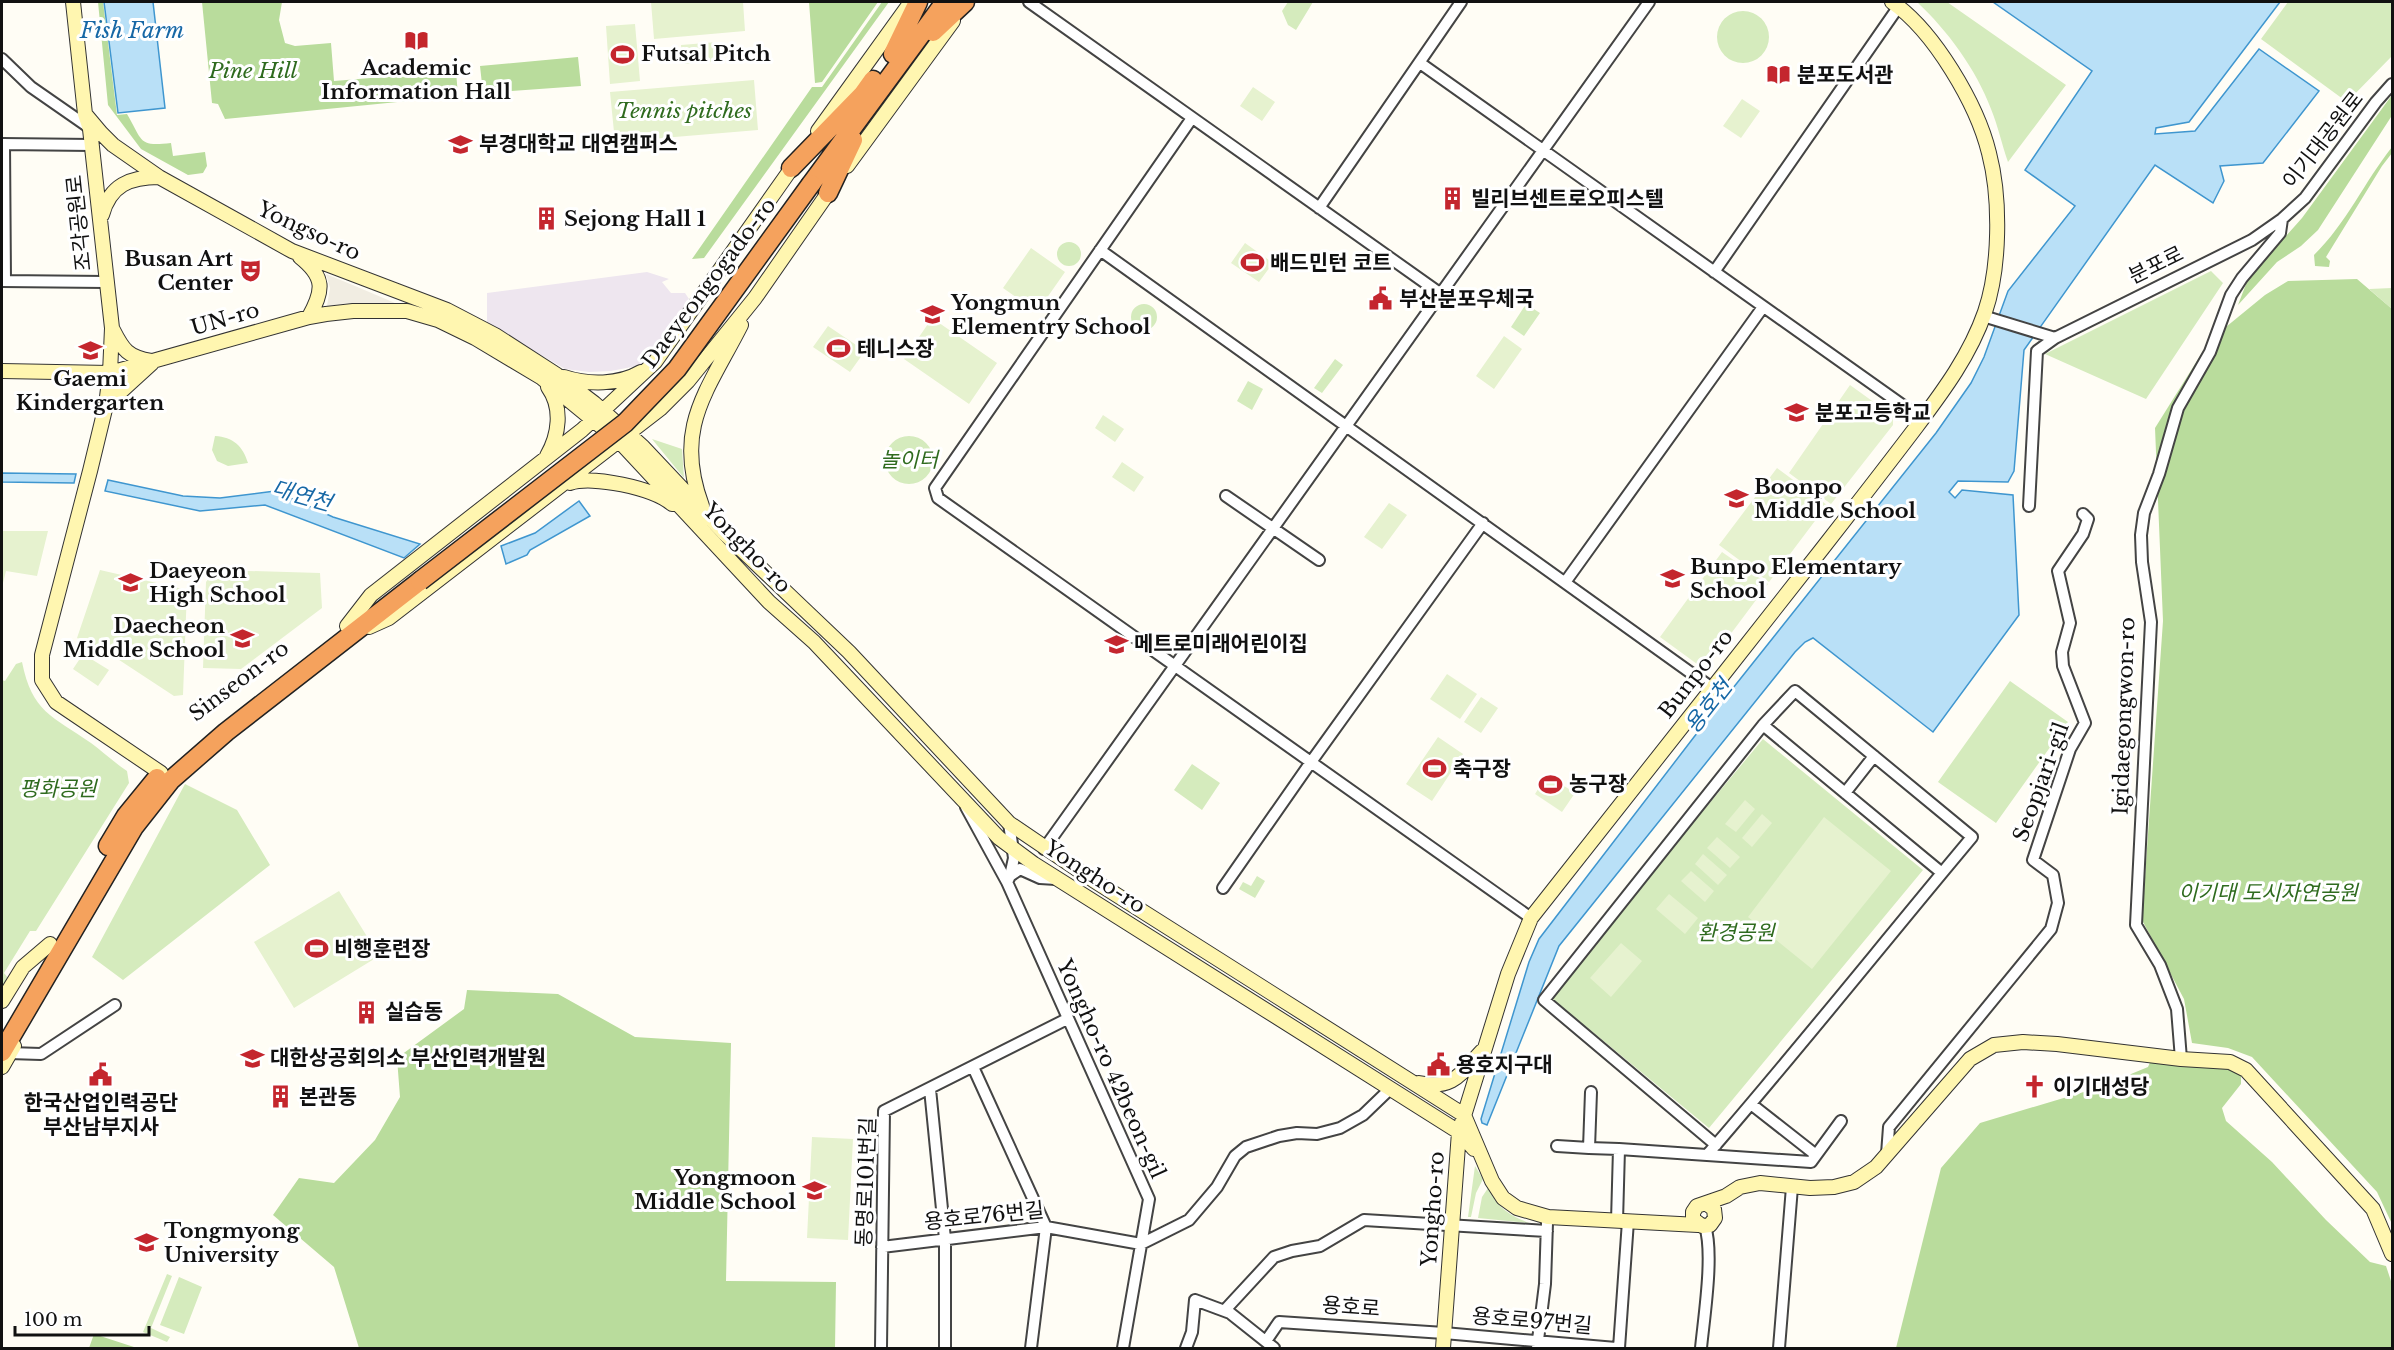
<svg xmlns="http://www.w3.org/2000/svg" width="2394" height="1350" viewBox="0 0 2394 1350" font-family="'Libre Baskerville','Noto Sans KR',serif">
  <rect width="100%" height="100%" fill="#fffdf5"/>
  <path fill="#eee6ef" d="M647,272L669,279L662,282L671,293H685L689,299L656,353L642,365L611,371L589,372L565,369L487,323V293Z"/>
  <path fill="#d5ebbd" d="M1288,2H1313L1296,30L1288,25L1282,11Z
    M1917,2H1947L2066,85L2008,162C2002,145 1998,126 1991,109C1976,69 1947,30 1917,2Z
    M2288,2H2392V56L2347,102L2261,39Z
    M1717 37a26 26 0 1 1 52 0a26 26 0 1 1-52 0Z
    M1057 254a12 12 0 1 1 24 0a12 12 0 1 1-24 0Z
    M2211,271L2223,283L2146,399L2045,354Z
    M2392,288V309L2369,289Z
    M1131 317a13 13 0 1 1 26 0a13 13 0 1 1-26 0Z
    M1526,304L1540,313L1524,336L1511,327Z
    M1335,359L1343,365L1322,393L1314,388Z
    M1248,381L1263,389L1252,410L1237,401Z
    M215,436C233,437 243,446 248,463L228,466L217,461L212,450Z
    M885 460a24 24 0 1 1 48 0a24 24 0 1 1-48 0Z
    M652,439L682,449L684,478Z
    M22,662C32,712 52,716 91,743C103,752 115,763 127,771L129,783L36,931H30L4,973L8,978L2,989V680L5,681L16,664Z
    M2010,681L2068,722L1996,823L1938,782Z
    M1763,739L1923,870L1709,1128L1549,996Z
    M1192,764L1220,783L1202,810L1174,790Z
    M185,784L237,810L270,865L123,980L92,957Z
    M1257,876L1265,881L1255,898L1239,889L1243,882L1251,886Z
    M1475,1166L1483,1179L1476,1193L1471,1217H1468Z
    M1488,1188C1498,1208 1509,1215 1529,1223L1478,1218L1482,1197Z
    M167,1274L172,1276L151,1328L170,1337L167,1342L143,1332Z
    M179,1277L202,1287L184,1334L160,1325Z"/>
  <path fill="#b9dc9c" d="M98,2H103L117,115L127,114C143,141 138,147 171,143L173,156L205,152L207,166L203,173L188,175L141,149L108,105Z
    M202,2H282L279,20L285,43L295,46L331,43L334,81L456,71L458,96L225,119L218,104L212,103Z
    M809,2H878L822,82L815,83Z
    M882,2H889L704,258L692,259L812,87H822Z
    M578,57L581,86L483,93L480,66Z
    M2392,95L2391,117L2318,230L2301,246L2277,262L2238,305L2248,279L2302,218Z
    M2392,147V153L2382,166L2326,257L2330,261L2329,267L2315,266L2314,255C2346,224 2365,181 2392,147Z
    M2357,279L2392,309V1224L2377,1192L2252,1057L2228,1048L2192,1043L2184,999L2142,920L2163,621L2155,428L2210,340L2265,295L2288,281Z
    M467,990L558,994L635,1037L731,1043L726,1281L836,1282L835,1348H359L334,1267L273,1215L299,1178L334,1183L375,1140L400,1097L397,1058L464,1009Z
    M2151,1060L2186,1066H2224L2241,1075V1084L2222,1108L2226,1121L2272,1162L2326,1220L2370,1262L2386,1266L2392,1284V1348H1896L1941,1168L1980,1123L2097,1088L2148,1067Z
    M94,1334L137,1348H89Z"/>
  <path fill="#e6f2cf" d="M651,2H743L745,31L654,39Z
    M635,24L640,81L610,84L606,26Z
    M718,42L720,61L682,64L681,45Z
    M754,80L758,130L615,142L610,92Z
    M1253,87L1275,102L1262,121L1240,106Z
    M1742,99L1760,111L1741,138L1723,126Z
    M1245,243L1273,263L1259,282L1231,263Z
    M1031,248L1065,272L1037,312L1003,288Z
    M932,318L997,363L969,404L904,359Z
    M828,326L865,351L850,372L813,347Z
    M1504,336L1522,349L1494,389L1476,376Z
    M1850,385L1893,416V425L1831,504L1789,473Z
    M1103,415L1124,429L1115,442L1095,428Z
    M1122,462L1144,477L1134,492L1112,477Z
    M1777,468L1827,505L1769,582L1719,545Z
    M1389,503L1407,515L1382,549L1364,537Z
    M2,531H48L37,576L6,571L2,587Z
    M1722,552L1768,584L1709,663L1697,664L1660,637Z
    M100,570L187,590L183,695L174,696L107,652L77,638Z
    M215,570L320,573L322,608L241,669L203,668L206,582Z
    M83,654L109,670L98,686L73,669Z
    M1447,674L1477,694L1460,719L1430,699Z
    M1481,697L1498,708L1481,733L1464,722Z
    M1438,737L1463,754L1432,801L1406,784Z
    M1547,775L1575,793L1562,812L1535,794Z
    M1745,800L1755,809L1736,832L1725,824Z
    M1762,814L1772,823L1752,847L1742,838Z
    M1824,817L1891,871L1812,969L1748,917Z
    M1717,837L1740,857L1730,868L1707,848Z
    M1703,854L1727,875L1718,885L1695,864Z
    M1691,871L1714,891L1705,902L1681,881Z
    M339,891L379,956L294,1008L254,942Z
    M1669,894L1698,918L1685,934L1656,909Z
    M1621,943L1642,961L1611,997L1590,978Z
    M812,1137L853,1139L848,1240L807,1238Z"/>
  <path fill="#f1ede2" d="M326,274L355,286L395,303H348L327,306L330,288Z"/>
  <path fill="#b9e0f7" stroke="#3f96cf" stroke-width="1.5" d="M104,2H153L165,108L118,113Z
    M1993,2H2280L2189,122L2156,128L2155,134L2195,131L2259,49L2319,91L2263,163L2220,166L2224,181L2213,203L2155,165L2024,350L2014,471L2008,482L1958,481L1949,492L1955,498L1962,490L2013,495L2019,615L1933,732L1813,638L1805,642L1795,652L1559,946L1487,1125L1482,1123L1481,1119L1529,962L1539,939L1694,737L1936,433L1971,383L1984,357L2008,291L2075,206L2025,170L2092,71Z
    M2,473L76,474L74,483L2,482Z
    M108,480L183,496L220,498L275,491L333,517L420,544L404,558L265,505L200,511L105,491Z
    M579,501L590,516L530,550L527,555L506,564L501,546L535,533Z"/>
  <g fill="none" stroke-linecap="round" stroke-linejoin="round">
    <defs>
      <path id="street" d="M1029,2L1441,294
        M2,59L31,87L90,128
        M1420,63L1922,419
        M1192,118L935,488L938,498L1531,918
        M2,144L92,145
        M4,144L5,281
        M1319,208L1461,2
        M1100,250L1712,688
        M1714,272L1899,6
        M2,281L106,282
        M1983,316L2055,338L2252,240L2282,219L2305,198L2376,102L2392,84
        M1226,496L1319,560
        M2029,506L2037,351L2055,338
        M1566,581L1763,307
        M1763,725L1795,691L1972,837L1942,873
        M1845,793L1874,756
        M966,807L1007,882L1149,1199L1123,1348
        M1009,823L1014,858L1010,876
        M1044,849L1649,2
        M1007,882L1010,876L1020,869L1040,878L1056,879
        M1223,888L1311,762L1483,523
        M9,1053L41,1054L115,1005
        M2181,1059L2177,1009L2160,965L2136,925L2151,622L2142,562L2141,535L2144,513L2159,474L2178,408L2210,352L2231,295L2242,278L2280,233L2282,219
        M973,1067L1046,1227L1031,1348
        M930,1089L945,1239V1348
        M1591,1092L1589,1148L1619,1149L1617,1221
        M1751,1104L1816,1155
        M1557,1146L1589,1148
        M1619,1149L1811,1162L1841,1121
        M1887,1154L1889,1127L2051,929L2058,903L2053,875L2033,860L2070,749L2085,723L2063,666L2062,652L2070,623L2058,571L2083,534L2088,519L2083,514
        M1707,1155C1787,1063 1864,967 1942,873L1763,725L1544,1000L1716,1145
        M882,1247L1046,1227L1141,1244L1189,1220L1217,1187L1235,1156L1246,1147L1279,1136L1297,1133L1317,1134L1340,1128L1363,1115L1390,1089
        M1225,1310L1274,1257L1292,1251L1320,1246L1364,1220L1547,1231
        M1266,1341L1279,1322L1444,1333L1616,1348
        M881,1348L884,1111L1067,1019
        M1186,1348L1192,1332L1195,1300L1230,1313L1274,1348
        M1537,1348L1545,1284L1547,1223
        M1619,1348L1628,1221
        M1701,1348C1704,1317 1714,1254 1705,1226
        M1779,1348L1792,1187"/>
      <path id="secondary" d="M73,2L85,114L90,129L112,328L110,373L106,405L90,471L42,655V680L56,702L161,773
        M85,114L101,133L113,145L159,177L292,251L447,310L495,335L557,375L594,403L643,447L725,534L849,652L1009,823L1093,880L1464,1115L1492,1181L1503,1198L1517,1208L1548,1217L1698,1225
        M818,131L911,2
        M847,166L953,21
        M102,215C110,185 130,177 159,177
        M300,257C325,277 324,290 309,317
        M113,330C123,350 128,357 151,361
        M2,371L110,373L309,317L326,314L353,311H407L438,320L475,338L542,378L620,442L769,602L814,642L999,838L1034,864L1459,1132L1474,1149
        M564,377C588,385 619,385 641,372
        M106,405L152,363
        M547,456C559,435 563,408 548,387
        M570,483C592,475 653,488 672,504
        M702,506C673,428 707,392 741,325
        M347,626L371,595L582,430L655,362L796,162
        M369,627L389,618L660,409L688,381L755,298L833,186
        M2,1001L23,967L50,944
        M2,1067L14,1046
        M1419,1083C1454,1090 1461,1073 1482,1051
        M1707,1204L1714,1209L1715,1218L1710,1225L1702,1226L1693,1219V1212L1697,1206L1726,1196L1740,1187L1760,1183L1810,1188L1834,1187L1854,1182L1876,1167L1970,1059L1994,1045L2023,1042L2057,1044L2181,1059L2230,1062L2246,1070L2373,1209L2392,1254
        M1443,1348L1459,1132L1508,974L1531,918C1628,796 1725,672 1822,549C1854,508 1886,467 1917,426C1944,390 1970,355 1985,312C2000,268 2001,199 1989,153C1977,104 1934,31 1892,2"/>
      <path id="highway" d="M933,32L965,2
        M893,54L918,2
        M791,168L863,94L873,80
        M811,184L945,2
        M828,193L853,140
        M108,846L126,816L157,778
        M2,1052L134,827L171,780L226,732L420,581"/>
    </defs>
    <use href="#street" stroke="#444" stroke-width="14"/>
    <use href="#secondary" stroke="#333" stroke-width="16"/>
    <use href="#highway" stroke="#222" stroke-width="21"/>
    <use href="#street" stroke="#fff" stroke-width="10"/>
    <use href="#secondary" stroke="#fff6b0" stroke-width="14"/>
    <use href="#highway" stroke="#f5a25d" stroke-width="18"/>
    <defs>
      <path id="highway-bridge" d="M420,581L625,423L677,369L811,184"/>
    </defs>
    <use href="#highway-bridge" stroke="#222" stroke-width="21" stroke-linecap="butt"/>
    <use href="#highway-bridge" stroke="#f5a25d" stroke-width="18"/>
  </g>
  <defs>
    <symbol id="library-bare" viewBox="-9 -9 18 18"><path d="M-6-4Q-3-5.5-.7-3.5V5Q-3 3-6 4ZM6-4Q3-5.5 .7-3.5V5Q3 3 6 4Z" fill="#c4262e" stroke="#fff" stroke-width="2.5" paint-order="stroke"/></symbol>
    <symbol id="stadium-bare" viewBox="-9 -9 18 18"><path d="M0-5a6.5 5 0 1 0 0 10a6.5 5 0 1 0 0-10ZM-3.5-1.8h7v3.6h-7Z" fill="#c4262e" stroke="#fff" stroke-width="2.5" paint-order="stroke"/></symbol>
    <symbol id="university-bare" viewBox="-9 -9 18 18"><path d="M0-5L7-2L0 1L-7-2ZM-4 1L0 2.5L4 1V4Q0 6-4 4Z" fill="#c4262e" stroke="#fff" stroke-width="2.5" paint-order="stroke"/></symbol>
    <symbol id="building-bare" viewBox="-9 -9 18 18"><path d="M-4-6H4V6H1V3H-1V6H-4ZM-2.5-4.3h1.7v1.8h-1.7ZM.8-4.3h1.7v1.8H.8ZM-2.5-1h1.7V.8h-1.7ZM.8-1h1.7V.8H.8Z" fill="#c4262e" stroke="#fff" stroke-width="2.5" paint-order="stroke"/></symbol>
    <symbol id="theatre-bare" viewBox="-9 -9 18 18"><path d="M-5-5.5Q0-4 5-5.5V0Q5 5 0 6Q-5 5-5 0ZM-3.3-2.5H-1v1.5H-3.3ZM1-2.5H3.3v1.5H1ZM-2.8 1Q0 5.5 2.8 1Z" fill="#c4262e" stroke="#fff" stroke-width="2.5" paint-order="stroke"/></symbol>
    <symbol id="civic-bare" viewBox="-9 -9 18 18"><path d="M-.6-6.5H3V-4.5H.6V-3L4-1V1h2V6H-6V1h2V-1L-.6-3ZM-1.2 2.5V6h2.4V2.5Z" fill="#c4262e" stroke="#fff" stroke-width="2.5" paint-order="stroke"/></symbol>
    <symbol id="school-bare" viewBox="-9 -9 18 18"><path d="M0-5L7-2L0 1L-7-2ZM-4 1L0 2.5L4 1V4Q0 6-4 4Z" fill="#c4262e" stroke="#fff" stroke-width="2.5" paint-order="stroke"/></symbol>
    <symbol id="church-bare" viewBox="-9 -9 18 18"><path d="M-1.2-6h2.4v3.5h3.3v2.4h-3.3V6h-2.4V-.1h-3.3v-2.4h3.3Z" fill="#c4262e" stroke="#fff" stroke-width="2.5" paint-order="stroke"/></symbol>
  </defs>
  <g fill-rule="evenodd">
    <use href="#library-bare" x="400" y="24" width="33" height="33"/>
    <use href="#stadium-bare" x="606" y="38" width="33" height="33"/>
    <use href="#library-bare" x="1762" y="58" width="33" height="33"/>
    <use href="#university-bare" x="444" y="128" width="33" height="33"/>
    <use href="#building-bare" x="1436" y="182" width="33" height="33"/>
    <use href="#building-bare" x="530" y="202" width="33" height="33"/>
    <use href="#stadium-bare" x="1236" y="246" width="33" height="33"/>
    <use href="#theatre-bare" x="234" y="254" width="33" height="33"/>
    <use href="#civic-bare" x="1364" y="282" width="33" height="33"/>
    <use href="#school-bare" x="916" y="298" width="33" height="33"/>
    <use href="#stadium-bare" x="822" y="332" width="33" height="33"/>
    <use href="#school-bare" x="74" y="334" width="33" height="33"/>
    <use href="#school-bare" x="1780" y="396" width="33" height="33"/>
    <use href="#school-bare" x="1720" y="482" width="33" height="33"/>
    <use href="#school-bare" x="1656" y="562" width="33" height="33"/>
    <use href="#school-bare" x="114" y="566" width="33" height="33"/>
    <use href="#school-bare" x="226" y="622" width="33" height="33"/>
    <use href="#school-bare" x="1100" y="628" width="33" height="33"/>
    <use href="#stadium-bare" x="1418" y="752" width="33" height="33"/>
    <use href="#stadium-bare" x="1534" y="768" width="33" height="33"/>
    <use href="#stadium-bare" x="300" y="932" width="33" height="33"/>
    <use href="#building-bare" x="350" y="996" width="33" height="33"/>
    <use href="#university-bare" x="236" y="1042" width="33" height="33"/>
    <use href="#civic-bare" x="1422" y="1048" width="33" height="33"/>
    <use href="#civic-bare" x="84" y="1058" width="33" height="33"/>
    <use href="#church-bare" x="2018" y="1070" width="33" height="33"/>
    <use href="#building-bare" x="264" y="1080" width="33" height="33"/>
    <use href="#school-bare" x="798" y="1174" width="33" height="33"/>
    <use href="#university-bare" x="130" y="1226" width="33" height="33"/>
  </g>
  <g text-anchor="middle" stroke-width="6" stroke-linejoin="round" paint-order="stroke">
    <g font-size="21" font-weight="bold" fill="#111" stroke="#fff" text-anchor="start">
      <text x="641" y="61">Futsal Pitch</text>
      <text x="416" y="75" text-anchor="middle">Academic<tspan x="416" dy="24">Information Hall</tspan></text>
      <text x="1797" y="82">분포도서관</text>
      <text x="479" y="151">부경대학교 대연캠퍼스</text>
      <text x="1471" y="206">빌리브센트로오피스텔</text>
      <text x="564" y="226">Sejong Hall 1</text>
      <text x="233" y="266" text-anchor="end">Busan Art<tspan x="233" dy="24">Center</tspan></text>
      <text x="1270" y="270">배드민턴 코트</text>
      <text x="1399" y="306">부산분포우체국</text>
      <text x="951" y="310">Yongmun<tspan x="951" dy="24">Elementry School</tspan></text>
      <text x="857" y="356">테니스장</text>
      <text x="90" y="386" text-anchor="middle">Gaemi<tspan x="90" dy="24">Kindergarten</tspan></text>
      <text x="1815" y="420">분포고등학교</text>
      <text x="1754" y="494">Boonpo<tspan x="1754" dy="24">Middle School</tspan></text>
      <text x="1690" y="574">Bunpo Elementary<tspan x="1690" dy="24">School</tspan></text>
      <text x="149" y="578">Daeyeon<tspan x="149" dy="24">High School</tspan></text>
      <text x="225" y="633" text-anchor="end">Daecheon<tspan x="225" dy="24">Middle School</tspan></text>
      <text x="1134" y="651">메트로미래어린이집</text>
      <text x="1453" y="776">축구장</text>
      <text x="1569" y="791">농구장</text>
      <text x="334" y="956">비행훈련장</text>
      <text x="385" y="1019">실습동</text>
      <text x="270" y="1065">대한상공회의소 부산인력개발원</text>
      <text x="1456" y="1072">용호지구대</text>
      <text x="2053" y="1094">이기대성당</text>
      <text x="299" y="1104">본관동</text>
      <text x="101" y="1110" text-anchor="middle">한국산업인력공단<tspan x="101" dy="24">부산남부지사</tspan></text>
      <text x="796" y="1185" text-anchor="end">Yongmoon<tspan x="796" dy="24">Middle School</tspan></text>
      <text x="164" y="1238">Tongmyong<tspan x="164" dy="24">University</tspan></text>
    </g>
    <g font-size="21" font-style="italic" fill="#2f6b1f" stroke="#fff">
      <text x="253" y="78">Pine Hill</text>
      <text x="684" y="118">Tennis pitches</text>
      <text x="909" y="467">놀이터</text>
      <text x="58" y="796">평화공원</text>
      <text x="2268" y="900">이기대 도시자연공원</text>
      <text x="1736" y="940">환경공원</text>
    </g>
    <g font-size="21" fill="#111" stroke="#fff">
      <text transform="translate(2323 140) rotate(-52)" y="7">이기대공원로</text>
      <text transform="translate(79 223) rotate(-96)" y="7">조각공원로</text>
      <text transform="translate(309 231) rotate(25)" y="7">Yongso-ro</text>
      <text transform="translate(2156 265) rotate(-26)" y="7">분포로</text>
      <text transform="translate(709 283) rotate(-53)" y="7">Daeyeongogado-ro</text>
      <text transform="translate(225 319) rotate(-16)" y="7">UN-ro</text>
      <text transform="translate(747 548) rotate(46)" y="7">Yongho-ro</text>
      <text transform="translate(1696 674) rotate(-52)" y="7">Bunpo-ro</text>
      <text transform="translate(239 681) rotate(-37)" y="7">Sinseon-ro</text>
      <text transform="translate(2124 716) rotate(-88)" y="7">Igidaegongwon-ro</text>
      <text transform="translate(2041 782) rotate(-70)" y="7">Seopjari-gil</text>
      <text transform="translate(1095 877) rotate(33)" y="7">Yongho-ro</text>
      <text transform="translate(1111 1069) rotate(66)" y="7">Yongho-ro 42beon-gil</text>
      <text transform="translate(866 1182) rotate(-88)" y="7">동명로101번길</text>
      <text transform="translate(1433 1209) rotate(-86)" y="7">Yongho-ro</text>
      <text transform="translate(984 1216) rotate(-6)" y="7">용호로76번길</text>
      <text transform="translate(1351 1307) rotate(4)" y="7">용호로</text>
      <text transform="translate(1532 1321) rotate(5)" y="7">용호로97번길</text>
    </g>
    <g font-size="22" font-style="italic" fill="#1768a6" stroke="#fff">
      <text x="132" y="38">Fish Farm</text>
      <text transform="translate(302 495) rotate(16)" y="8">대연천</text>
      <text transform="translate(1708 706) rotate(-52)" y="8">용호천</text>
    </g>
  </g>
  <rect width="2394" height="1350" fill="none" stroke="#111111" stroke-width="6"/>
  <path d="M15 1326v9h134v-9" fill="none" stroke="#111111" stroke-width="3"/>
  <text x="24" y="1326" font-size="18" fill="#111111" stroke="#ffffff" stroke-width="4.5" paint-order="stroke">100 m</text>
</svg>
